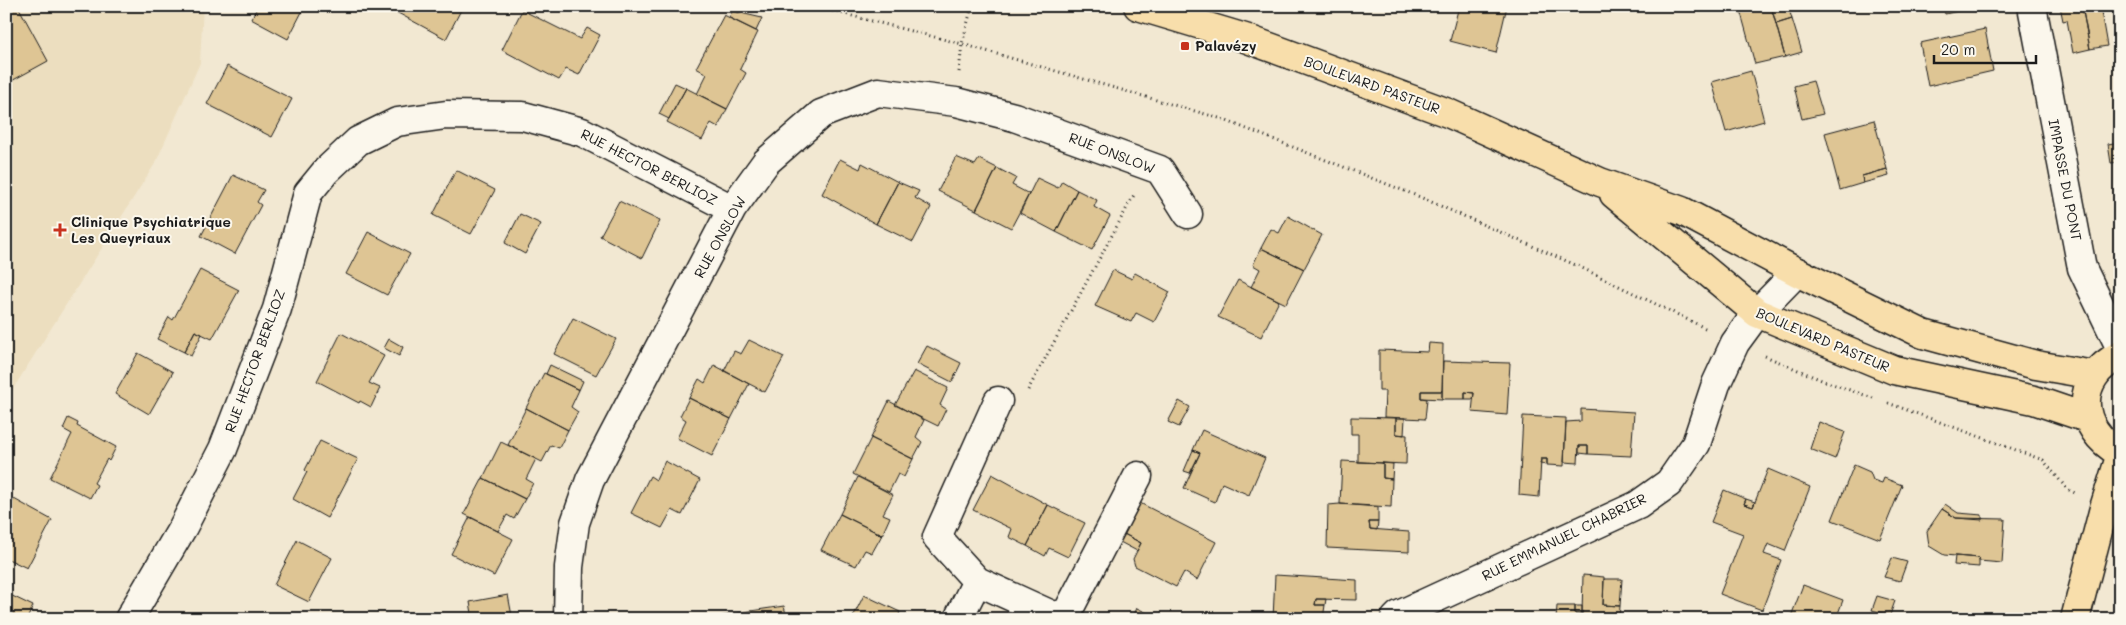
<svg xmlns="http://www.w3.org/2000/svg" width="2126" height="625" viewBox="0 0 2126 625" font-family="Mali,sans-serif">
  <rect width="100%" height="100%" fill="#f2e8d2"/>
  <filter id="ink" filterUnits="userSpaceOnUse"><feTurbulence type="fractalNoise" baseFrequency=".02" numOctaves="2"/><feDisplacementMap in="SourceGraphic" scale="10" xChannelSelector="R" yChannelSelector="G"/><feConvolveMatrix kernelMatrix="1 2 1 2 8 2 1 2 1" color-interpolation-filters="sRGB"/></filter>
  <g filter="url(#ink)">
    <path fill="#ecdebf" d="M6,6H203L200,63L156,162L6,400Z"/>
    <path fill="#dec594" stroke="#1c1c1c" d="M6,6H18L48,61L6,84Z
      M258,6H305L288,39L251,19Z
      M385,6H463L446,39Z
      M1459,6H1507L1496,53L1450,41Z
      M1739,6H1771L1785,57L1755,64Z
      M1771,6H1788L1792,19L1776,24Z
      M1943,6H1976V7L1945,14Z
      M2060,6H2082L2090,49L2073,53L2067,20L2063,21Z
      M2082,6H2100L2107,46L2090,49Z
      M522,10L580,39L587,28L600,35L579,75L566,69L559,80L502,50Z
      M732,11L762,18L756,31L729,18Z
      M724,15L758,32L740,69L746,73L727,109L697,94L707,74L696,68Z
      M1792,19L1802,52L1785,57L1776,24Z
      M1985,29L1993,71L1928,86L1920,43Z
      M227,66L292,99L272,137L207,104Z
      M1751,71L1764,121L1726,132L1712,82Z
      M1813,81L1823,114L1802,119L1794,86Z
      M675,83L686,88L669,119L659,114Z
      M686,88L727,109L718,127L711,123L702,140L667,122Z
      M1874,120L1887,169L1862,176L1863,183L1840,190L1825,133Z
      M2120,142V162L2111,163L2108,144Z
      M956,157L975,165L979,159L997,168L976,210L938,191Z
      M840,159L860,169L862,163L898,182L876,224L822,194Z
      M997,168L1016,178L1012,185L1029,194L1011,228L976,210Z
      M1887,169L1889,176L1863,183L1862,176Z
      M456,170L495,190L471,234L433,215Z
      M233,175L264,190L257,202L261,205L235,254L201,236Z
      M1037,178L1058,188L1062,181L1077,190L1056,232L1020,213Z
      M898,182L919,191L915,198L931,207L913,242L876,224Z
      M1077,190L1097,200L1094,207L1110,216L1092,250L1056,232Z
      M619,201L660,221L642,258L600,236Z
      M520,214L541,224L525,254L505,243Z
      M1288,216L1322,235L1304,269L1261,248L1271,229L1279,233Z
      M368,232L410,254L387,295L346,274Z
      M1261,248L1304,269L1286,304L1251,287L1260,269L1253,265Z
      M200,270L239,290L212,339L195,331L184,352L157,339L169,317L173,320Z
      M1113,270L1132,279L1135,273L1170,292L1154,322L1136,313L1131,322L1095,306Z
      M1238,280L1279,301L1261,337L1218,317Z
      M573,318L616,339L596,375L554,354Z
      M195,331L202,334L191,356L184,352Z
      M341,333L384,356L369,383L380,388L371,407L360,401L359,403L317,381Z
      M389,339L403,347L399,356L384,348Z
      M749,340L784,357L765,392L724,371L734,351L741,354Z
      M1429,343L1443,344L1442,391H1421V398L1427,399L1425,419L1384,417L1385,391H1379V350L1428,352Z
      M927,346L961,363L952,382L917,364Z
      M138,353L173,372L149,414L115,394Z
      M1443,361L1510,363L1507,415L1472,412L1474,393L1465,392V399H1442Z
      M550,365L583,381L579,390L546,374Z
      M714,365L749,384L731,419L689,398L699,379L705,383Z
      M914,371L948,388L940,405L946,409L938,426L895,405Z
      M544,373L579,390L571,407L578,412L568,430L526,408Z
      M1421,391H1442V399L1421,398Z
      M1465,392L1474,393L1473,399H1465Z
      M689,398L731,419L712,456L677,438L686,420L680,416Z
      M889,401L924,420L916,437L922,442L913,459L871,438Z
      M1179,401L1190,407L1179,427L1168,422Z
      M526,408L568,430L559,448L551,445L542,462L508,445Z
      M1581,409L1634,412L1631,456L1588,454V446H1579L1578,463L1564,462L1566,422L1581,421Z
      M1523,416L1566,418L1564,466L1547,465V459H1541L1539,497L1519,495Z
      M1351,417L1396,418V434L1407,435L1406,464L1358,462V434H1351Z
      M68,418L78,423L77,426L116,447L109,461L107,459L94,483L97,485L90,498L50,478L72,434L63,429Z
      M1396,418H1405L1404,435L1396,434Z
      M1819,422L1845,432L1835,459L1810,449Z
      M1202,430L1265,458L1249,495L1222,483L1215,502L1184,488L1200,453L1193,450Z
      M871,438L913,459L904,477L898,474L889,492L853,474Z
      M320,441L358,459L327,518L293,499L307,472L305,470Z
      M501,442L536,459L526,479L533,483L525,499L483,478Z
      M1579,446H1588V454L1579,453Z
      M1193,450L1200,453L1190,473L1184,471Z
      M1541,459H1547V465L1540,464Z
      M665,461L700,480L682,515L672,510L662,528L631,513L650,476L656,480Z
      M1342,461L1383,463V478L1392,479L1391,507L1340,504Z
      M1383,463L1393,464L1392,479L1383,478Z
      M1854,465L1870,472L1873,480L1882,483L1884,478L1902,485L1880,539L1832,520Z
      M1768,469L1810,487L1785,551L1768,544L1764,554L1781,560L1762,610L1720,594L1743,534L1711,522L1724,490L1746,499L1744,504L1753,507Z
      M992,474L1048,505L1027,546L1009,537L1012,529L973,510Z
      M858,477L893,495L883,514L890,517L882,535L840,514Z
      M483,478L525,499L514,519L507,515L498,531L464,514Z
      M14,499L52,520L27,568L6,558V514Z
      M1746,499L1755,502L1753,507L1744,504Z
      M1140,503L1216,542L1197,580L1184,572L1176,587L1135,566L1133,559L1141,543L1124,534Z
      M1340,504L1378,507V522H1369L1370,529L1409,532V552L1327,548L1328,505Z
      M1945,504L1958,513L1982,515V520L1956,518L1942,509Z
      M1048,505L1085,523L1068,557L1049,548L1045,556L1027,546Z
      M1942,509L1956,518L2005,519L2002,563L1979,561V558L1944,555L1929,546L1927,531Z
      M840,514L882,535L872,553L865,550L856,566L821,550Z
      M470,517L513,539L494,576L451,554Z
      M1369,522H1378L1377,530L1370,529Z
      M1124,534L1141,543L1137,551L1120,542Z
      M297,540L332,558L309,602L274,585Z
      M1955,556L1979,558V567L1954,565Z
      M1892,558L1907,562L1900,581L1884,577Z
      M1275,575L1357,580V600L1316,599L1315,605H1325L1323,619H1273Z
      M1583,575L1604,577L1603,605L1620,606L1619,619H1556L1557,606H1575V614H1582Z
      M1604,579H1622L1620,606L1603,605Z
      M1803,585L1843,600L1836,619H1790Z
      M6,593L33,606L27,619H6Z
      M508,595L512,616L519,615L520,619H473L470,602Z
      M864,595L900,612L897,619H852Z
      M1877,596L1895,601L1890,615L1872,610Z
      M1316,599H1326L1325,605H1315Z
      M784,606L787,619H745L744,612Z
      M1575,606H1582V614H1575Z
      M1137,608L1159,619H1132Z
      M744,612L745,619H708Z
      M219,613L231,619H216Z"/>
    <g fill="none" stroke-linecap="round" stroke-linejoin="round">
      <defs>
        <path id="minor" d="M2032,6L2082,268L2120,347
          M977,581L1054,616L1067,613L1138,476
          M129,619L183,527L223,449L277,309L308,193L326,171L358,141L397,122L446,115L523,116L582,132L732,209
          M568,619L569,567L575,523L590,480L732,209L766,162L821,114L878,92L956,102L1014,117L1160,170L1188,214
          M958,619L977,581L937,537L998,401
          M1395,619L1399,615L1638,505L1669,483L1696,444L1716,384L1735,343L1757,313L1797,272"/>
        <path id="major" d="M1138,6L1245,38L1448,113L1600,182L1682,211L1797,272L1923,334L2036,365L2094,375
          M1614,194L1757,313L1894,370L2034,400L2087,418
          M2120,355C2073,378 2076,429 2120,453
          M2075,619L2104,508L2120,457"/>
      </defs>
      <use href="#minor" stroke="#1c1c1c" stroke-width="31"/>
      <use href="#major" stroke="#1c1c1c" stroke-width="31"/>
      <path stroke="#1c1c1c" stroke-width="3" stroke-dasharray="1 4" stroke-linecap="butt" d="M813,6L962,44L1219,118L1420,197L1578,266L1707,329
        M959,72L962,44L972,6
        M1765,356L1824,381L1873,398
        M1028,390L1135,193
        M1888,403L2043,460L2067,489L2075,493"/>
      <use href="#minor" stroke="#fbf7ec" stroke-width="28"/>
      <use href="#major" stroke="#f8deab" stroke-width="28"/>
    </g>
  </g>
  <g fill="#c8321e" stroke="#fbf7ec" stroke-width="2">
    <rect x="1180" y="41" width="10" height="10" rx="2.5"/>
    <path d="M57.5 222.5h5v5h5v5h-5v5h-5v-5h-5v-5h5z"/>
  </g>
  <g text-anchor="middle" stroke-width="4" stroke-linejoin="round" paint-order="stroke">
    <g font-size="14" font-weight="bold" fill="#1c1c1c" stroke="#fbf7ec" text-anchor="start">
      <text x="1195" y="51">Palavézy</text>
      <text x="71" y="227">Clinique Psychiatrique<tspan x="71" dy="16">Les Queyriaux</tspan></text>
    </g>
    <g font-size="14" fill="#1c1c1c" stroke="#fbf7ec">
      <text transform="translate(1372 85) rotate(20)" y="5">BOULEVARD PASTEUR</text>
      <text transform="translate(1112 153) rotate(21)" y="5">RUE ONSLOW</text>
      <text transform="translate(649 167) rotate(27)" y="5">RUE HECTOR BERLIOZ</text>
      <text transform="translate(2065 180) rotate(79)" y="5">IMPASSE DU PONT</text>
      <text transform="translate(720 237) rotate(-61)" y="5">RUE ONSLOW</text>
      <text transform="translate(1823 340) rotate(23)" y="5">BOULEVARD PASTEUR</text>
      <text transform="translate(255 361) rotate(-70)" y="5">RUE HECTOR BERLIOZ</text>
      <text transform="translate(1564 537) rotate(-26)" y="5">RUE EMMANUEL CHABRIER</text>
    </g>
  </g>
  <rect width="2126" height="625" fill="none" stroke="#fbf7ec" stroke-width="25"/>
  <rect x="12" y="12" width="2101" height="600" fill="none" stroke="#1c1c1c" stroke-width="2" filter="url(#ink)"/>
  <path d="M1934 55v8h102v-8" fill="none" stroke="#1c1c1c" stroke-width="2.5"/>
  <text x="1941" y="55" font-size="15" fill="#1c1c1c" stroke="#fbf7ec" stroke-width="4" paint-order="stroke">20 m</text>
</svg>
